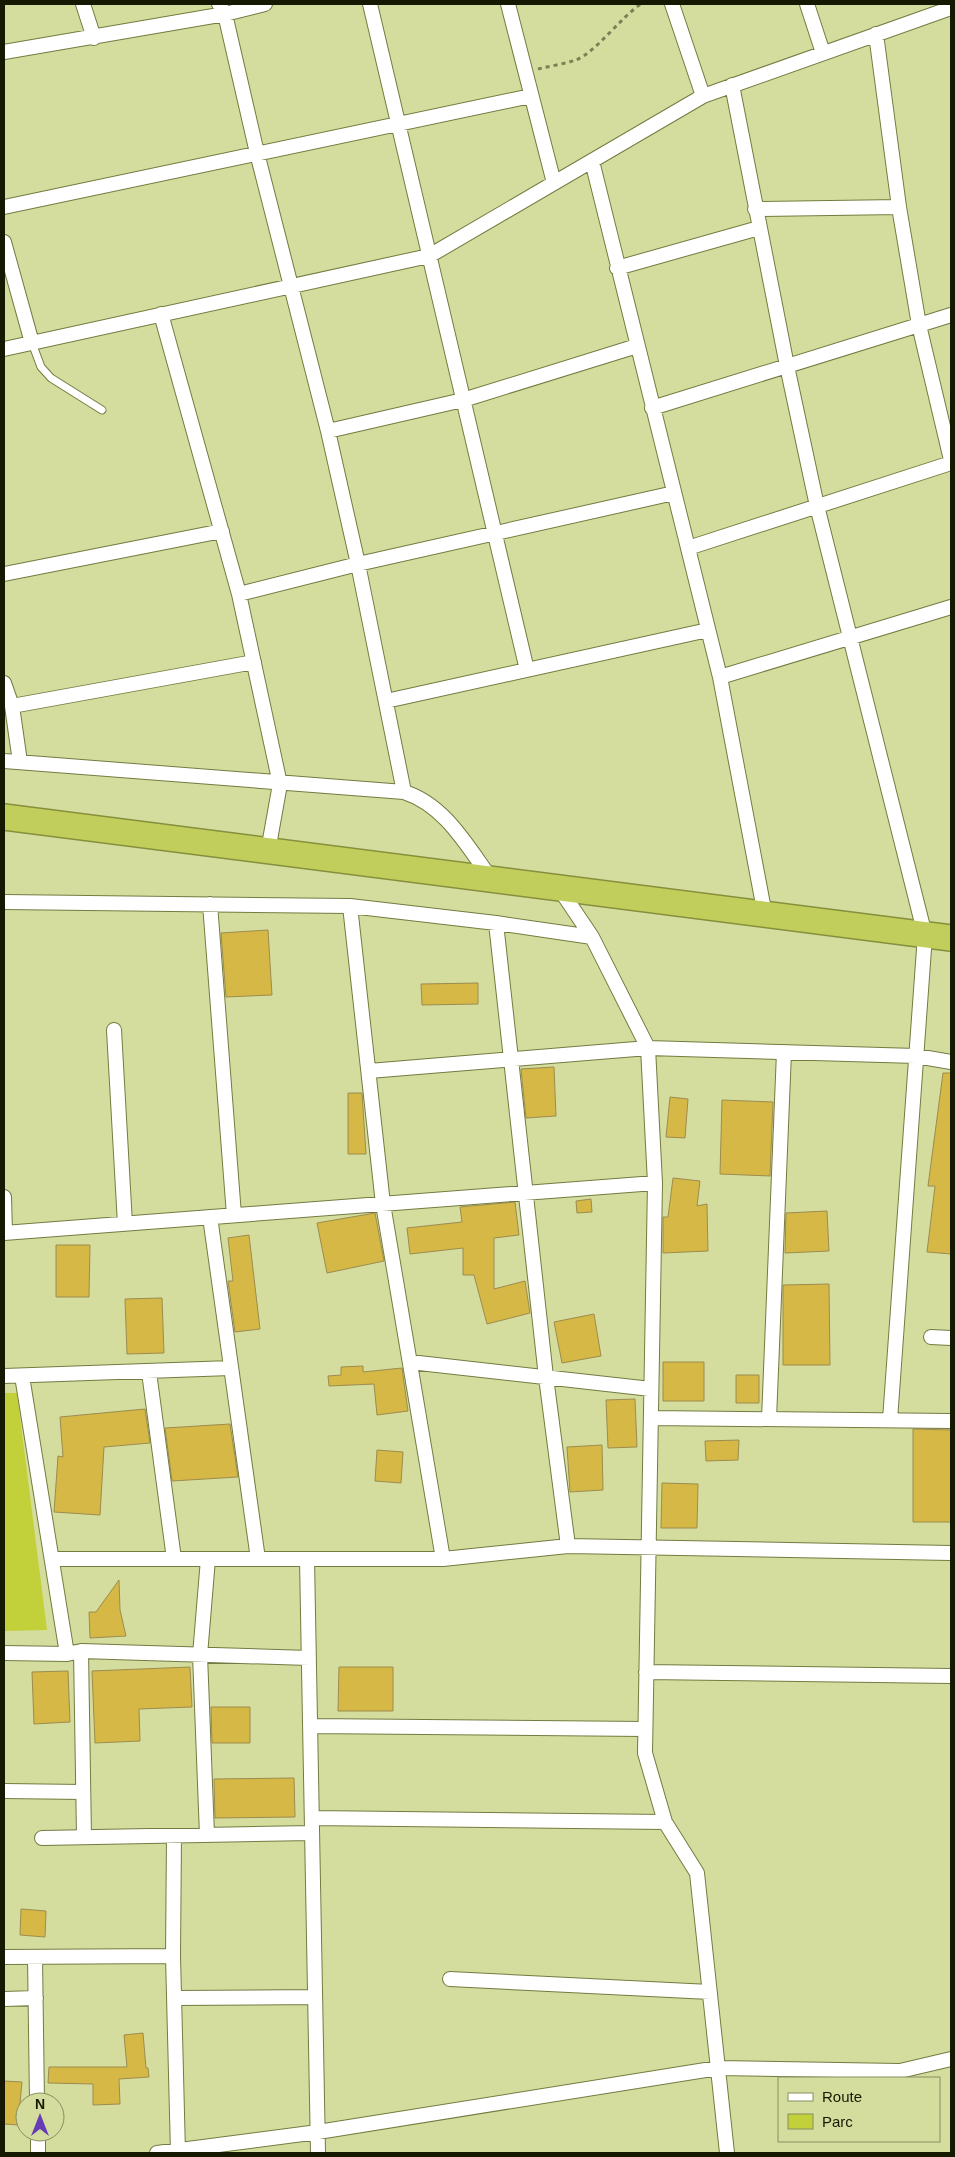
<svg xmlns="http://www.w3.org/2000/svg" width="955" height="2157" viewBox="0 0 955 2157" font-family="Helvetica,sans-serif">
  <rect width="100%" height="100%" fill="#d4dd9e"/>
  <path fill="#c2d03a" d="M4,1393H17L47,1630L4,1631Z"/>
  <path fill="#d5b845" stroke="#9c8c4f" d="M268,930L272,995L226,997L221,933Z
    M478,983V1004L422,1005L421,984Z
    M554,1067L556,1116L526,1118L521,1069Z
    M943,1073H951V1254L927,1252L935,1186H928Z
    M348,1093H362L366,1154H348Z
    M670,1097L688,1099L685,1138L666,1137Z
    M722,1100L773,1102L770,1176L720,1174Z
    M673,1178L700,1181L697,1206L707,1204L708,1251L663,1253V1217H668Z
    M591,1199L592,1212L577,1213L576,1201Z
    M515,1202L519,1235L494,1238V1289L525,1281L530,1313L487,1324L474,1275H463V1248L410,1254L407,1228L462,1222L460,1207Z
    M827,1211L829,1251L785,1253L786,1213Z
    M375,1213L384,1261L327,1273L317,1223Z
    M249,1235L260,1329L235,1332L228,1281H233L228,1238Z
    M56,1245H90L89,1297H56Z
    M829,1284L830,1365H783V1285Z
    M162,1298L164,1353L127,1354L125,1299Z
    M594,1314L601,1356L562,1363L554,1322Z
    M663,1362H704V1401H663Z
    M363,1366V1372L402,1368L408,1411L377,1415L374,1384L329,1386L328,1376L341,1375V1367Z
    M736,1375H759V1403H736Z
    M635,1399L637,1447L608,1448L606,1400Z
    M145,1409L150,1443L104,1447L100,1515L54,1512L58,1456L63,1457L60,1417Z
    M230,1424L238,1477L172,1481L165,1428Z
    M913,1429L951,1430V1522H913Z
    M739,1440L738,1460L706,1461L705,1441Z
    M602,1445L603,1490L570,1492L567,1447Z
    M377,1450L403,1452L401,1483L375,1481Z
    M662,1483L698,1484L697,1528H661Z
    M119,1580L120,1610L126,1636L90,1638L89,1612H96Z
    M190,1667L192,1707L139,1709L140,1741L95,1743L92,1671Z
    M339,1667H393V1711H338Z
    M68,1671L70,1722L34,1724L32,1672Z
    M211,1707H250V1743H212Z
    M294,1778L295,1817L215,1818L214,1779Z
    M21,1909L46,1911L45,1937L20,1935Z
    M143,2033L146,2068H148L149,2077L119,2079L120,2104L93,2105V2084L48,2083L49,2067H127L124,2035Z
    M4,2081L22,2082L18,2125L4,2124Z"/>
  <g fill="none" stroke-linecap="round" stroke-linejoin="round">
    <defs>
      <path id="lane" d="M32,343L41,367L51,378L102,410"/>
      <path id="street" d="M83,4L94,38
        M219,4L225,14L257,153L328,431L358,564L404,792
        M370,4L527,670
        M508,4L554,183
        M672,4L703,96
        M807,4L823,53
        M876,34L899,207L919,325L951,460
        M4,52L225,14L265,4
        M732,85L787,366L817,506L925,935L890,1420
        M592,161L720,677L765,915
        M4,207L531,96
        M755,209L899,207
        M4,242L32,343
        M617,268L759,228
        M161,314L239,594L280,784L268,851
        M4,349L429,256L703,96L951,8
        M652,408L951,315
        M328,431L463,400L637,346
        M688,548L951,463
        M4,574L222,531
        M239,594L358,564L674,493
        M720,677L951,607
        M4,683L12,706L20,762
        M386,701L708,630
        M12,706L254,662
        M4,761L404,792C445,805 467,846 492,880
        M559,888L592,937L648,1048L655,1183L645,1753L665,1822L697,1873L727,2153
        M4,902L350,906L496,923L592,937
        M210,904L234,1215
        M350,906L383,1204L443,1559
        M496,923L546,1377L568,1546
        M114,1030L125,1224
        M369,1071L648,1048L916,1056L951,1062
        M4,1197L5,1233
        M210,1217L258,1559
        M4,1233L655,1183
        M931,1337L951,1338
        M410,1362L651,1389
        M149,1372L174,1559
        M4,1376L231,1368
        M22,1376L67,1654
        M651,1418L951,1421
        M769,1419L784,1052
        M52,1559H443L568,1546L951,1553
        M307,1559L318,2153
        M81,1651L84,1837
        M4,1653L67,1654L81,1651L309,1658
        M646,1672L951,1676
        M310,1726L645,1729
        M4,1791L83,1792
        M312,1818L665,1822
        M207,1835L200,1655L208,1559
        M174,1836L173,1956L178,2153
        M42,1838L312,1833
        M4,1957L173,1956
        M35,1957L37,2102
        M450,1979L710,1992
        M174,1998L315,1997
        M4,1999L36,1998
        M38,2132V2153
        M157,2153L318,2132L718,2068L900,2071L951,2059"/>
      <path id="highway" d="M4,817L951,938"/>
    </defs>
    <use href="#lane" stroke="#747b40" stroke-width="9"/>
    <use href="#street" stroke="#747b40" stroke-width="16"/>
    <use href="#highway" stroke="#868f3c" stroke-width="28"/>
    <path stroke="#7a8154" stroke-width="3" stroke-dasharray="4 4" stroke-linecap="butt" d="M538,69C550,66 564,64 576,60C596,52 621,17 641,4"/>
    <use href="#lane" stroke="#fff" stroke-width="7"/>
    <use href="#street" stroke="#fff" stroke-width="14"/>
    <use href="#highway" stroke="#c2ce5b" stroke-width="25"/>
  </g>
  <rect width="955" height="2157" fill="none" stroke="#161902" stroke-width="10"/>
  <rect x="778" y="2077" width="162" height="65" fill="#d4dd9e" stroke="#888f60"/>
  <rect x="788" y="2093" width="25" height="8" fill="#ffffff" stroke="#888f60"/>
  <text x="822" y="2102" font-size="15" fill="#161902">Route</text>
  <rect x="788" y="2114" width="25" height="15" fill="#c2d03a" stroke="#888f60"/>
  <text x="822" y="2127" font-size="15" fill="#161902">Parc</text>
  <g transform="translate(40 2117)"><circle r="24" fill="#d4dd9e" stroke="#888f60"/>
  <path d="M0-4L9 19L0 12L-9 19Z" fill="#673db5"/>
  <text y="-8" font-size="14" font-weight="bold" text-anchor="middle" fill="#161902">N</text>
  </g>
</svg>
